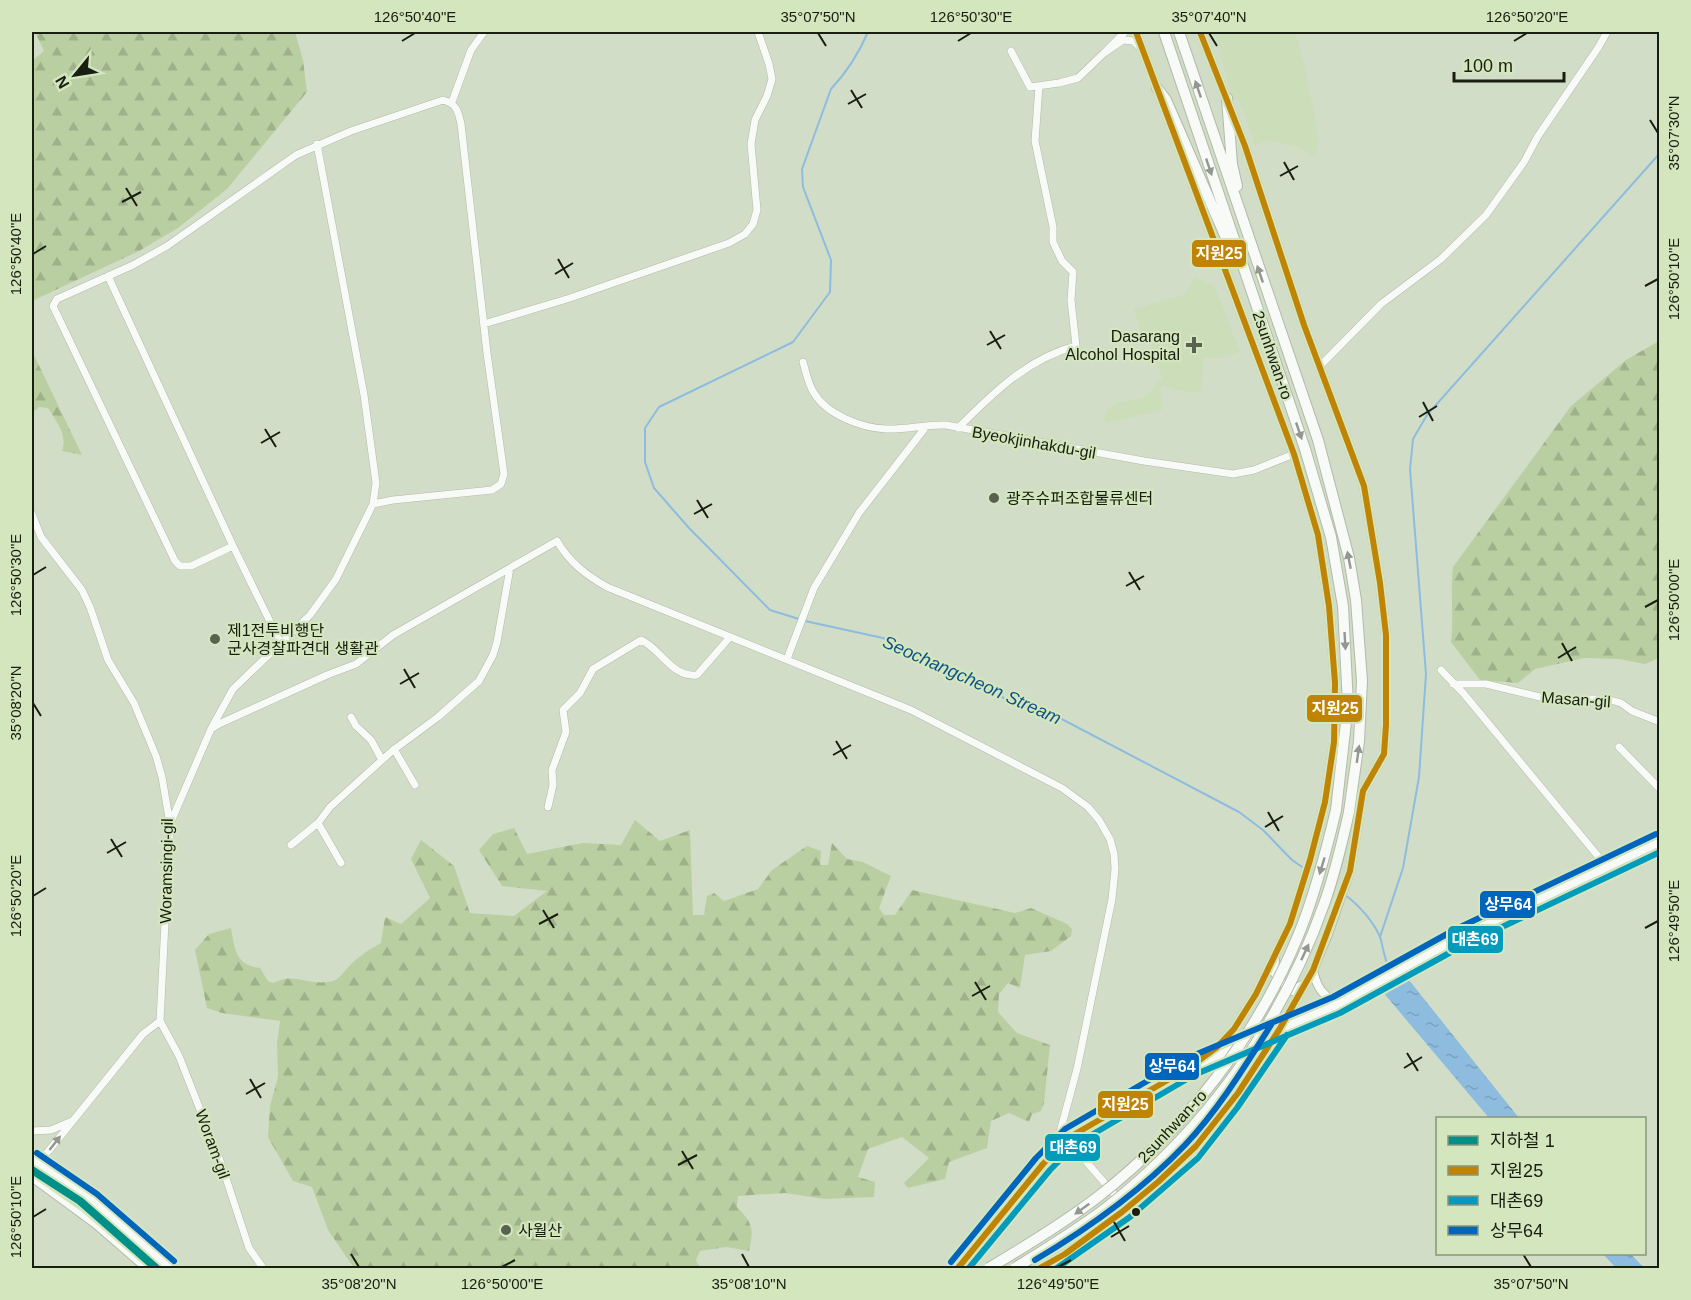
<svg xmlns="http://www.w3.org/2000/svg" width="1691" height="1300" viewBox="0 0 1691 1300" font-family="Helvetica,'Noto Sans KR',sans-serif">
  <defs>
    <pattern id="forest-firs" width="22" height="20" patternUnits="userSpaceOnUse" patternTransform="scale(1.5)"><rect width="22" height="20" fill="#bacfa1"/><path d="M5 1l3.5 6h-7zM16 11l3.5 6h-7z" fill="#9fb18a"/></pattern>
    <pattern id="water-ripples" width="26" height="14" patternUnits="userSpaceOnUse" patternTransform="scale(1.5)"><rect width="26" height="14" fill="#8ebcde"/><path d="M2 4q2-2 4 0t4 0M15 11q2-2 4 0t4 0" fill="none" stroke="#7aa1bd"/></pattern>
  </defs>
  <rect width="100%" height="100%" fill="#d2ddc7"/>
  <path fill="#ccddb9" d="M1214,32H1295L1305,67L1319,140L1314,156L1298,147L1268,140L1255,145L1239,100L1233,99Z
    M1196,277L1215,287L1240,352L1220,358H1203L1202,383L1199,393L1175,390L1163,385L1160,388L1162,410L1106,423L1104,419L1107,409L1117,403L1145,397L1162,378L1149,338L1143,339L1134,309L1183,295Z"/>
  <path fill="url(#forest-firs)" d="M35,32H295L303,60L307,92L227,189L178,228L139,251L32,301V61L44,51Z
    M1659,341V658L1645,664L1619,659L1584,658L1535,669L1518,683L1480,680L1451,642C1454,617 1450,592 1453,567L1571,406L1626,360Z
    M32,351L82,455L62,451C68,435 56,421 48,408L39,407L32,413Z
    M635,820L660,841L690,830L693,915H704L707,896L714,893L724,901L758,889L772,870L807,846L821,851L820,865H828L832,843L847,859L863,862L891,876L879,908L884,915H895L912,890L1015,913L1031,908L1067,924L1072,929L1071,936L1051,951L1025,955L1020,988L1008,983L999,994L998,1012L1017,1033L1050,1045L1044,1103L1041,1111L1032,1114L1029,1122L1009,1113L991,1121L987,1148L949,1162L945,1179L908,1188L904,1183L929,1158L902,1137L868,1149L858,1177L875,1182L874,1197L825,1199L785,1193L738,1196L737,1207C753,1224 754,1228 749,1251L726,1247L700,1251L696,1260L700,1268H354L328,1230L312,1187L293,1181L268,1137L270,1106L278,1077L277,1043L280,1021L222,1013L207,1008L195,950L209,934L231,928C235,949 235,965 260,968L268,981L273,983C297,971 307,987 333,981C339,979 340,976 344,972C356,958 365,952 381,943L385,917L401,924L430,898L411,859L421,840L454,866L470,913L514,916L547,891L502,886L479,850L493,834L514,828L527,854L582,843L621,845Z"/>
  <path fill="url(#water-ripples)" d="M1409,980L1519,1118H1489L1382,991Z
    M1603,1254H1631L1644,1268H1616Z"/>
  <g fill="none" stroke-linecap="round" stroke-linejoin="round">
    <path stroke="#8ebcde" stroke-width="2" d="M799,619L770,610L689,528L654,488L645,462V428L659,407L793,342L830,292L831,260L803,187L802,169L831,89C847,72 859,53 868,32
      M805,621L883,638L1004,698L1024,707L1056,716L1239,812L1263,830L1292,860L1305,869
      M1345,895C1358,904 1376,924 1381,940C1384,953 1385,961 1391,973
      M1380,937L1403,868L1419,777L1426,674L1410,469L1413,439L1427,415L1660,153"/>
    <defs>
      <path id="minor" d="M1125,32L1104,53L1123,40L1133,41L1140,47
        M1011,51L1030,87L1059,83L1078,78L1104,53
        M452,102L471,50L484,32
        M108,276L233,546L280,642
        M484,324L570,298L729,243L745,234L753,224L757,210L751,144L755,120L767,96L772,79L769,64L758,32
        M803,362C806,372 808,384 814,393C827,415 862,428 886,429C906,430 926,424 946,425L1144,461L1233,474L1254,470L1294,454
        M1321,365L1381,304L1441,259L1486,215L1524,162L1538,136L1598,48L1607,32
        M958,428C992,394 1028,358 1076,346L1071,300L1073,272L1062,261L1053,242V227L1035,141L1039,86
        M32,514L41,537L82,590L90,607L108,660L134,703L156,756L162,777L170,824L160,1021L179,1056L221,1163L249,1248L263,1268
        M233,546L191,566H180L175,561L53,306L57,299L133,265L167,246L296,155L351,131L443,100C457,104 458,111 461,124L487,353L504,474L501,484L492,490L393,500L373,504
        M787,659L814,588L859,513L925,428
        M1441,670L1464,694L1607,867
        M1453,684H1486L1548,699H1607L1621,703L1632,711L1660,722
        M351,717L356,726L371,740L382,760
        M212,727L233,689L310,615L336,579L373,504L376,483L364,395L317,144
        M1619,747L1660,789
        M394,749L415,785
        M548,807L553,785L552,770L566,732L563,710L580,693L593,669L641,640C660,648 672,678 697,675L730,637
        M318,823L341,863
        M170,824L211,729L219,724L327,675L356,664L393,635L557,541C569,562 586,575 607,587L911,710L1062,788L1088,807L1099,820L1110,839L1114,854L1115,869L1112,899L1077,1069L1060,1132L1063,1143
        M291,845L318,823L330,807L392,751L438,717L479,681L493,655L497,642L510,568
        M1096,1121L1094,1132L1083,1154L1084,1159L1127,1209
        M32,1131L51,1130L70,1122
        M32,1152L38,1164L34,1178
        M38,1164L143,1034L160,1021"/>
      <path id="tertiary" d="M1275,960L1274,972L1281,982L1292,991L1304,984
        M1313,970C1317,989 1322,993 1337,1005
        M1202,1062L1337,1005L1460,937L1660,842
        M958,1268L1043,1164L1070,1137L1190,1067L1217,1047L1234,1029L1256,994L1290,924L1310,860L1325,802L1334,742L1335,683L1329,606L1318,535L1294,454L1136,32
        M1040,1268L1065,1254L1122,1212L1158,1182L1196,1146L1238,1093L1279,1030L1313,970L1328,934L1350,871L1363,791L1384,754L1386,725V635L1380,583L1364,486L1304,325L1245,146L1200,32"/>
      <path id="primary" d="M32,1160L91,1201L168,1268
        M32,1176L96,1223L148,1268"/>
      <path id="trunk" d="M1164,32L1305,449L1331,537L1343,606L1348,705L1336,810
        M1179,32L1318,440L1349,558L1356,600L1362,681L1359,741L1349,812
        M1157,88L1166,100L1227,240
        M1227,98L1232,164L1237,186"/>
    </defs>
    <use href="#minor" stroke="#b2baa9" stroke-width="8"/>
    <use href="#tertiary" stroke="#b2baa9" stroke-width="10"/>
    <use href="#primary" stroke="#b2baa9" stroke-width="12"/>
    <use href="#trunk" stroke="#b2baa9" stroke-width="12"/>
    <use href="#minor" stroke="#f8faf7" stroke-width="7"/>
    <use href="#tertiary" stroke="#f8faf7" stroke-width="8"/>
    <use href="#primary" stroke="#f8faf7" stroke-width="10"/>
    <use href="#trunk" stroke="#f8faf7" stroke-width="10"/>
    <defs>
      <path id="trunk-bridge" d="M989,1268C1026,1246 1064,1223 1099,1196C1186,1128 1256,1038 1298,936C1315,895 1326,852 1336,810
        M1015,1268C1046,1249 1077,1230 1106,1208C1206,1130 1282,1023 1324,904C1335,874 1342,843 1349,812"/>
    </defs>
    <use href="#trunk-bridge" stroke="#b2baa9" stroke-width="12" stroke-linecap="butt"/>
    <use href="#trunk-bridge" stroke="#f8faf7" stroke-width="10"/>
    <defs>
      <path id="bus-1" d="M958,1268L1043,1164L1070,1137L1190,1067L1217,1047L1234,1029L1256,994L1290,924L1310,860L1325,802L1334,742L1335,683L1329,606L1318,535L1294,454L1136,32
        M1040,1268L1065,1254L1122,1212L1158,1182L1196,1146L1238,1093L1279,1030L1313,970L1350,871L1363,791L1384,754L1386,725V635L1380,583L1364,486L1304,325L1245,146L1200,32"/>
      <path id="bus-2" d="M32,1171L85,1208L155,1268
        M969,1268L1050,1170L1076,1144L1194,1075L1340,1013L1464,945L1660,852
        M1057,1268L1130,1217L1198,1158L1237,1108L1287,1035"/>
      <path id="bus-3" d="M37,1153L97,1194L174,1261
        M1035,1260C1089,1228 1142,1190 1185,1145C1219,1109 1245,1066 1271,1025
        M951,1262L1036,1158L1065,1129L1185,1059L1333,997L1456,929L1656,834"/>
    </defs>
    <use href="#bus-1" stroke="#d3e6be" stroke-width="10"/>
    <use href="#bus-2" stroke="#d3e6be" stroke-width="10"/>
    <use href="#bus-3" stroke="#d3e6be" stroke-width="10"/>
    <use href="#bus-1" stroke="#bf8404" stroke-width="6"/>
    <use href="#bus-2" stroke="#029bbb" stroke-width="6"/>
    <use href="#bus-3" stroke="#0065bd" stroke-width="6"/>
    <defs>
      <path id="metro-1" d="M32,1170L80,1201L156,1268"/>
    </defs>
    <use href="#metro-1" stroke="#d3e6be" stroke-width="12"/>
    <use href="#metro-1" stroke="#009088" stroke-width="8"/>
  </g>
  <defs><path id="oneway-solid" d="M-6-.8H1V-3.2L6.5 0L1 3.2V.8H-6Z" transform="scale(1.5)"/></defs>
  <g fill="#93978f">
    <use href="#oneway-solid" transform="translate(1198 89) rotate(-109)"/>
    <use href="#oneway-solid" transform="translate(1209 167) rotate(71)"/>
    <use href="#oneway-solid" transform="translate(1260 274) rotate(-109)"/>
    <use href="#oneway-solid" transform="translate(1299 431) rotate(71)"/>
    <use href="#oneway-solid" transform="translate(1349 560) rotate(-101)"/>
    <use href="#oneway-solid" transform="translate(1345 641) rotate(87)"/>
    <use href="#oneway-solid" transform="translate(1358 754) rotate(-82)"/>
    <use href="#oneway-solid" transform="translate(1322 866) rotate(107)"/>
    <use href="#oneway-solid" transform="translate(1305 952) rotate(-65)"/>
    <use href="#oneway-solid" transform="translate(55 1143) rotate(-52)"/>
    <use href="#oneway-solid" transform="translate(1082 1209) rotate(144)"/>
  </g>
  <path fill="none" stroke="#181e10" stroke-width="2" d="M818,33L826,46M1209,33L1217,46M402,41L415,33M958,41L971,33M1514,41L1527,33M851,90L862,108M848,104L866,94M1650,120L1658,133M1284,162L1294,180M1280,176L1298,166M126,188L137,206M122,202L141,192M33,254L46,246M558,259L569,278M555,274L573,263M1645,286L1658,279M990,331L1001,349M987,345L1005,335M1423,402L1433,421M1419,417L1437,406M265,429L276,447M261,443L280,432M697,500L708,518M694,514L712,504M1129,572L1140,590M33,575L46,567M1126,586L1144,576M1645,607L1658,600M1562,643L1572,661M1558,658L1576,647M404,669L415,688M400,684L419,673M33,703L41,716M836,741L847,759M833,755L851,745M1268,812L1279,831M1265,827L1283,816M111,839L122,857M107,853L126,842M33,896L46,888M543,910L554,928M539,924L558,914M1645,928L1658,921M975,982L986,1000M972,996L990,986M1407,1053L1418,1071M1404,1068L1422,1057M250,1079L261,1098M246,1094L265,1083M682,1151L693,1169M678,1165L697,1155M33,1217L46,1209M1114,1222L1125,1241M1111,1237L1129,1226M351,1254L359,1267M742,1254L749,1267M1523,1254L1531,1267M502,1267L515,1260M1058,1267L1071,1260"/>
  <g fill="#596150" stroke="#d3e6be" stroke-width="2">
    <path d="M1191 336h6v6h6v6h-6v6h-6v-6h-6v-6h6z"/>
    <circle cx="994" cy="498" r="6"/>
    <circle cx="215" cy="639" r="6"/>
    <circle cx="506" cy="1230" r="6"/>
  </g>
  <circle fill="#181e10" stroke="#d3e6be" stroke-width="2" cx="1136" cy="1212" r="5"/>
  <g text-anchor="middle" stroke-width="4.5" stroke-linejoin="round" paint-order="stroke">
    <g font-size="16" fill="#181e10" stroke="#d3e6be" text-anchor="start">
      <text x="1180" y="342" text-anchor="end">Dasarang<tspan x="1180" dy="18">Alcohol Hospital</tspan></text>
      <text x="1006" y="504">광주슈퍼조합물류센터</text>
      <text x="227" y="636">제1전투비행단<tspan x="227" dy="18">군사경찰파견대 생활관</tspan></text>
      <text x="518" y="1236">사월산</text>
    </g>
    <g font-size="16" fill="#181e10" stroke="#d3e6be">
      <text transform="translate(1273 355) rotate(71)" y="6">2sunhwan-ro</text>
      <text transform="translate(1034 442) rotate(10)" y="6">Byeokjinhakdu-gil</text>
      <text transform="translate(1576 699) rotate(4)" y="6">Masan-gil</text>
      <text transform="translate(166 871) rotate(-89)" y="6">Woramsingi-gil</text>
      <text transform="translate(1172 1126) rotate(-47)" y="6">2sunhwan-ro</text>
      <text transform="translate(213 1144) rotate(70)" y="6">Woram-gil</text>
    </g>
    <g font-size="18" font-style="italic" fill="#105388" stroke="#d3e6be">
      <text transform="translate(972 680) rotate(24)" y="6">Seochangcheon Stream</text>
    </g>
  </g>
  <g stroke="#d3e6be" stroke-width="2">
    <rect x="1191" y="239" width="56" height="29" rx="6" fill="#bf8404"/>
    <rect x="1306" y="694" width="57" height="29" rx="6" fill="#bf8404"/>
    <rect x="1479" y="890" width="57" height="29" rx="6" fill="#0065bd"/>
    <rect x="1447" y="925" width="57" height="29" rx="6" fill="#029bbb"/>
    <rect x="1144" y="1052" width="56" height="29" rx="6" fill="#0065bd"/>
    <rect x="1097" y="1090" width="57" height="29" rx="6" fill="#bf8404"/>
    <rect x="1044" y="1133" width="57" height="29" rx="6" fill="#029bbb"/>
  </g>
  <g font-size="16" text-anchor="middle" font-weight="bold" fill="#fff">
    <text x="1219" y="259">지원25</text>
    <text x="1335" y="714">지원25</text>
    <text x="1508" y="910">상무64</text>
    <text x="1475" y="945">대촌69</text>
    <text x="1172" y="1072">상무64</text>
    <text x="1125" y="1110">지원25</text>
    <text x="1073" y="1153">대촌69</text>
  </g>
  <rect width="1691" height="1300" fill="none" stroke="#d3e6be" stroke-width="66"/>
  <rect x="1436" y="1117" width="210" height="138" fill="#d3e6be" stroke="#889678" stroke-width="1.5"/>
  <rect x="1448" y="1136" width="30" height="9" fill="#009088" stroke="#889678" stroke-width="1.5"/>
  <text x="1490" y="1147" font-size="18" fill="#181e10">지하철 1</text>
  <rect x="1448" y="1166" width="30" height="9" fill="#bf8404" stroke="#889678" stroke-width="1.5"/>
  <text x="1490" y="1177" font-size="18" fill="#181e10">지원25</text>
  <rect x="1448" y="1196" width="30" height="9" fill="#029bbb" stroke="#889678" stroke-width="1.5"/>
  <text x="1490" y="1207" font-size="18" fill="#181e10">대촌69</text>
  <rect x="1448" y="1226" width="30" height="9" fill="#0065bd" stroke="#889678" stroke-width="1.5"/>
  <text x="1490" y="1237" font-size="18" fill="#181e10">상무64</text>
  <g transform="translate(75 75) rotate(240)" stroke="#d3e6be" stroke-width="4.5" paint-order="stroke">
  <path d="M0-4.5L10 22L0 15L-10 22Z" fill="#181e10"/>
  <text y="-9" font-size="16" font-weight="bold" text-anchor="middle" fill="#181e10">N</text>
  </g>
  <path d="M1454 72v9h110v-9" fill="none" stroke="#181e10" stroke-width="3"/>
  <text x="1463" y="72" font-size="18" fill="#181e10" stroke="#d3e6be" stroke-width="4.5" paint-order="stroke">100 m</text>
  <rect x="33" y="33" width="1625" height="1234" fill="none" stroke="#181e10" stroke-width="2"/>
  <g font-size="15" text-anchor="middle" fill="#181e10">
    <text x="415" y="22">126°50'40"E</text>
    <text x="818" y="22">35°07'50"N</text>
    <text x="971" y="22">126°50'30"E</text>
    <text x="1209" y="22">35°07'40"N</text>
    <text x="1527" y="22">126°50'20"E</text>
    <text transform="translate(1674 133) rotate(-90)" y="5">35°07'30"N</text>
    <text transform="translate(16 254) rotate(-90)" y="5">126°50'40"E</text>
    <text transform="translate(1674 279) rotate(-90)" y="5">126°50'10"E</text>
    <text transform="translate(16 575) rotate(-90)" y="5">126°50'30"E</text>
    <text transform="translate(1674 600) rotate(-90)" y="5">126°50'00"E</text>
    <text transform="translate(16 703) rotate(-90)" y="5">35°08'20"N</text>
    <text transform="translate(16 896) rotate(-90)" y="5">126°50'20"E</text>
    <text transform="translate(1674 921) rotate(-90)" y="5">126°49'50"E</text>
    <text transform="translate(16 1217) rotate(-90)" y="5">126°50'10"E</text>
    <text x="359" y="1289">35°08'20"N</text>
    <text x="502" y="1289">126°50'00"E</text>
    <text x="749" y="1289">35°08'10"N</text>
    <text x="1058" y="1289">126°49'50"E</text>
    <text x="1531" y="1289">35°07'50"N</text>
  </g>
</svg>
